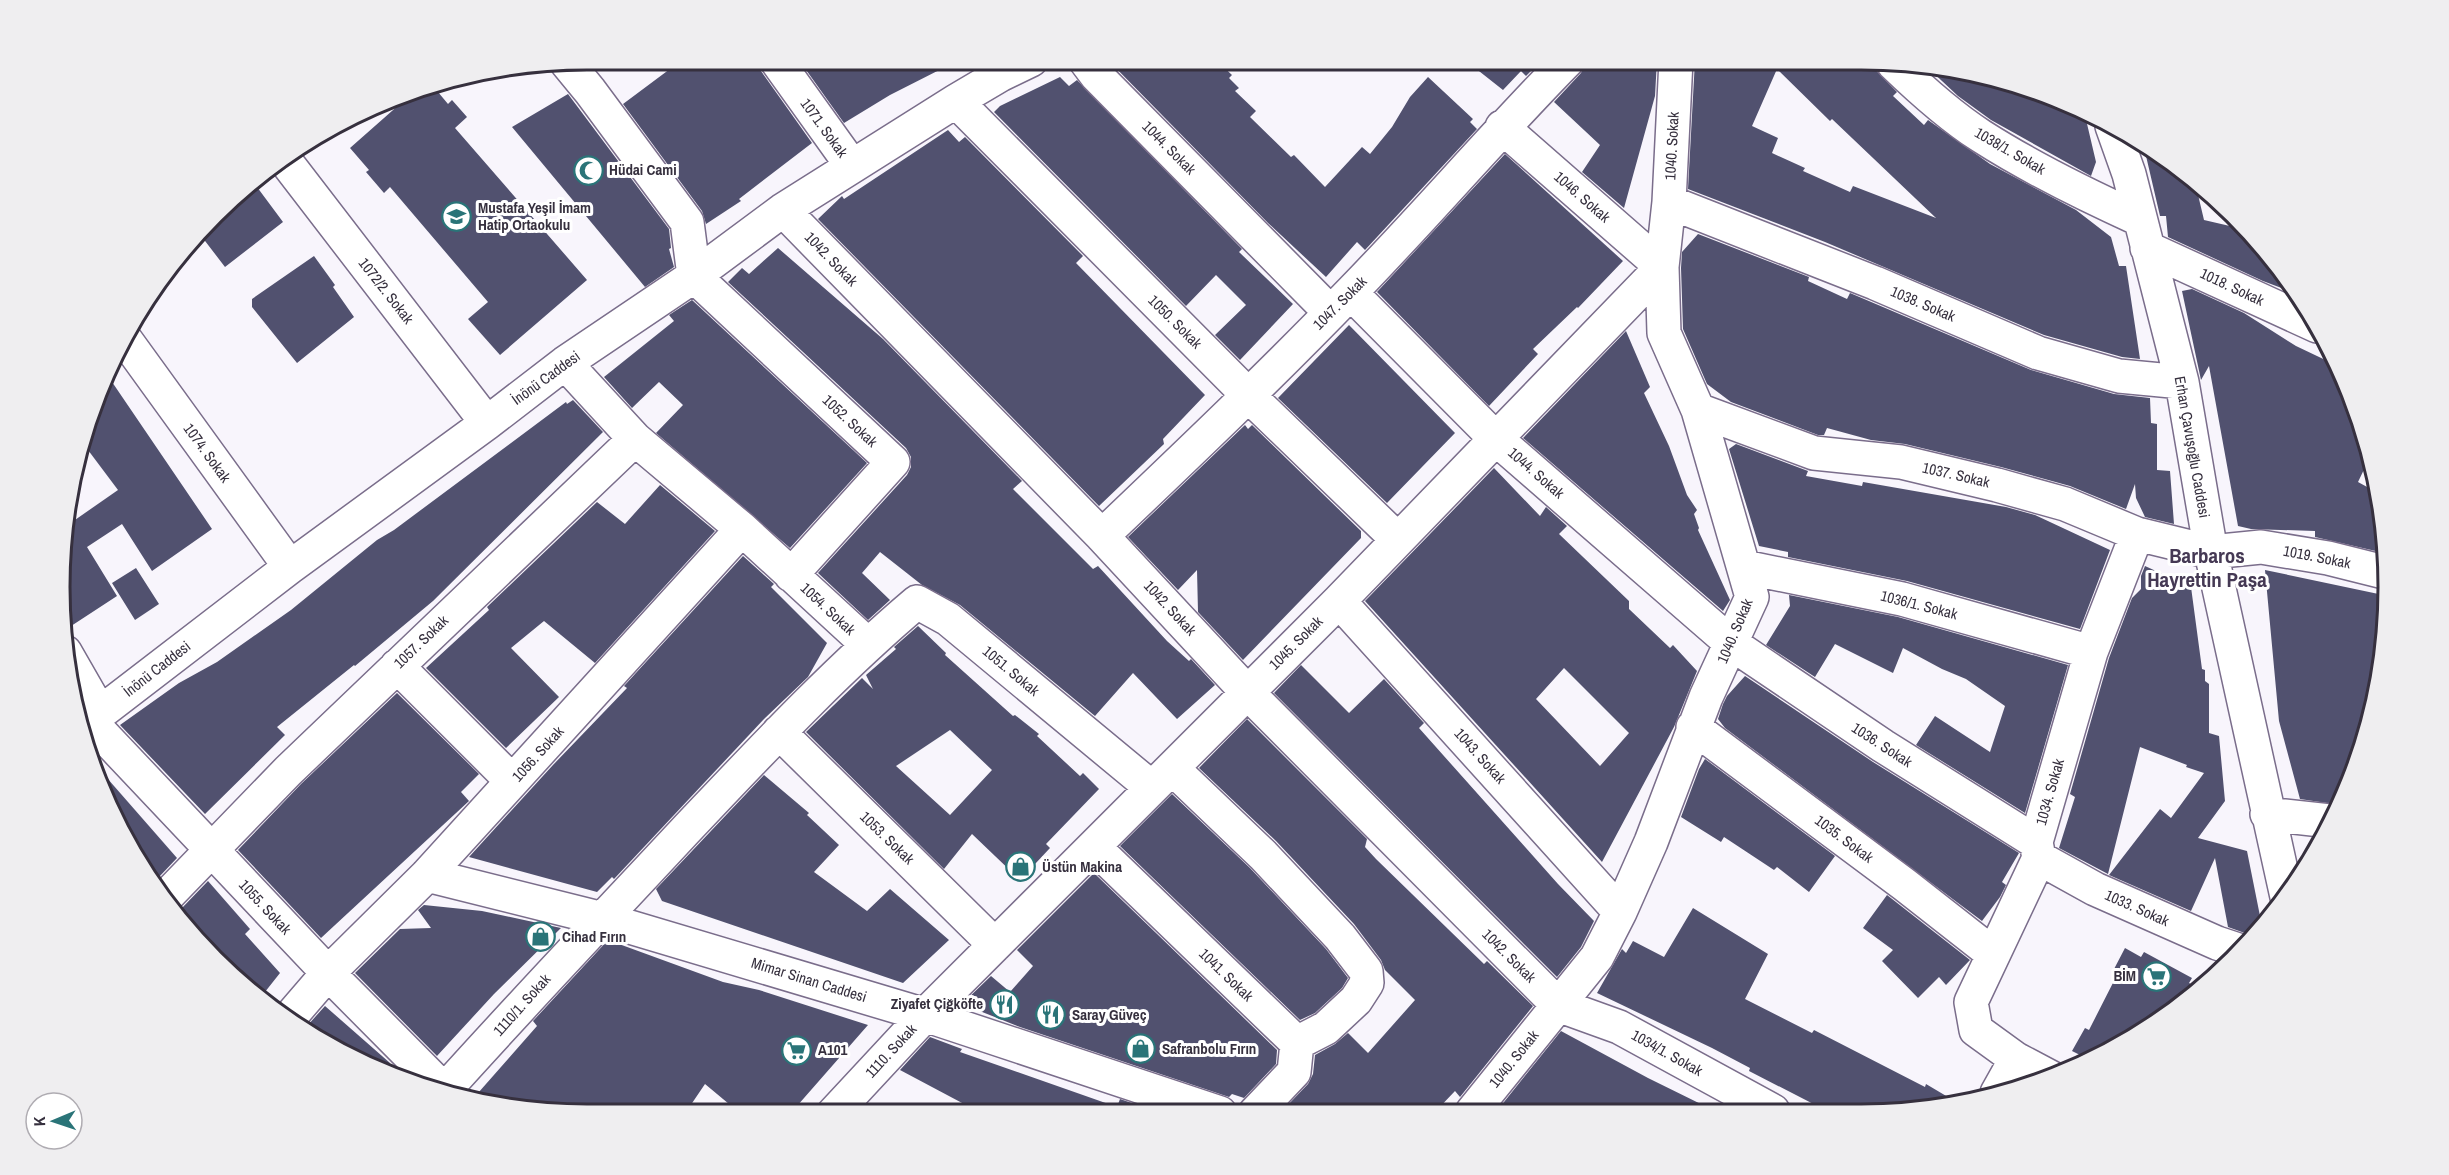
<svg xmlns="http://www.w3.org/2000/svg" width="2449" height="1175" viewBox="0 0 2449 1175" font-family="'Archivo Narrow',sans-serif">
  <rect width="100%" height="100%" fill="#f8f5fc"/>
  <path fill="#51516f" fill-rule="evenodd" d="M682,60H758L761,71L812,143L739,199L741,201L706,224L702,211L623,104Z
    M799,60H959L890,95L844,123Z
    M1108,60H1216L1232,75L1229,78L1239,88L1235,91L1256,111L1250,117L1291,157L1294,155L1325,187L1362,147L1370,154L1392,127L1410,97L1428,77L1473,119L1470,122L1477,129L1365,250L1357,242L1326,277L1268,223Z
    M1465,60H1542L1526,76L1521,71L1503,90Z
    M1586,60H1657L1655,96L1624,208L1582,172L1600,145L1554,102L1581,73Z
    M1695,60H1866L1897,92L1893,96L1924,125L1928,120L1990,164L2076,210L2111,237L2119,266H2126L2140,359L2122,357L2044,335L1825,242L1688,189ZM1777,69L1830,121L1832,119L1936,218L1853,186L1850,192L1803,171L1805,168L1772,153L1778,138L1752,126Z
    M1926,66L1964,70L2063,100L2084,111L2096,162L2091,176L1991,120L1958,96Z
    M1060,77L1069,86L1077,80L1242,249L1239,252L1293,304L1240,360L1215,335L1246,305L1216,275L1186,306L994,112L1000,106Z
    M433,86L448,104L452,100L467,117L455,128L587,280L500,355L468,319L488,302L390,187L384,193L366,172L369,170L350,148L418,88Z
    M568,94L669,229L671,248L669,249L674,267L645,287L512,127Z
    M948,130L959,142L965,137L1083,256L1076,263L1205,395L1163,439L1164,444L1099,506L818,219L842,196L844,199Z
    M2143,143L2154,149L2195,182L2204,220L2247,230L2300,295L2263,281L2168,237L2166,216H2160Z
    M1505,154L1623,261L1578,308L1577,307L1533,349L1538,354L1489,406L1377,292Z
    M257,187L283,222L225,267L202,237L220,215Z
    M1698,234L1809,277L1808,281L1847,299L1850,293L2031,370L2114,394L2150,398L2151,423L2157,424V470L2170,471L2174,524L2145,517L2136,498L2135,484L2126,509L2070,486L2001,467L1905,444L1871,440L1827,428L1824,435H1818L1731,402L1707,384L1683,329L1681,268L1682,252Z
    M778,248L883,339L1022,481L1013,489L1093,569L1098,566L1167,641L1189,661L1191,659L1215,685L1177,719L1133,673L1095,716L960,605L922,585L880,552L862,573L890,600L868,620L818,573L907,475L911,467V457L906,448L728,282L742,268L749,274Z
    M314,256L335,285L333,287L354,317L297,363L252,307V299Z
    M2192,289L2244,313L2296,346L2338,366L2349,385L2370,457L2358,482L2380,494L2385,542L2380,552L2315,537V531L2251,529L2238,526L2209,366L2201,380L2182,291Z
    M692,300L867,463L790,548L656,433L683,405L659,382L632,408L604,377L674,321L669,315Z
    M1349,325L1455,433L1387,503L1278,398Z
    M1626,331L1650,387L1644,393L1669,446L1687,495L1697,510L1694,514L1699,528L1698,530L1730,600L1723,611L1523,438Z
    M110,379L212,529L152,571L122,524L87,547L117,596L65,630L69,517L72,522L118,490L85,446Z
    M573,400L603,432L433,601L355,666L354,665L277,727L285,735L205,814L120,725L179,683L217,662L291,610L377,540L394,530L566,402L567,404Z
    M1245,425L1248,429L1252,425L1361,531V538L1243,660L1198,612L1197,570L1178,590L1128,537Z
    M1736,444L1808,471L1806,476L1862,486L1863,482L2006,507L2035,515L2110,550L2080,629L1907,581L1788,557V552L1759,546L1729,449Z
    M1494,468L1540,516L1546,507L1567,526L1559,534L1629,601V609L1670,648L1673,645L1697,671L1674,727L1602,862L1365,601ZM1564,668L1629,733L1600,766L1536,699Z
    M660,485L715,531L595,663L544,621L511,648L559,697L506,748L426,668L489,610L487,607L597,502L625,524Z
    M743,556L774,584L771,587L827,643L808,677L764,719L614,879L612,877L597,892L469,857L553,765L627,688L624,686Z
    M2145,566L2191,587L2202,669L2205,670V681L2209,684V733L2219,736L2225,801L2198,838L2247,851L2262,926L2253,936L2228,927L2215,858L2191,911L2109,875L2160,809L2171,818L2204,773L2186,767L2187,765L2140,747L2108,874L2059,848L2075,797L2070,794L2109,658L2132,598L2141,589V576Z
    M136,568L159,604L135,620L112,583Z
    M2265,570L2388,596L2383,646H2381L2370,719L2349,789L2340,805L2300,799L2279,721Z
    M1789,595L1898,617L2068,665L2025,813L1916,745L1935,716L1990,752L2005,706L1966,679L1942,669L1903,648L1893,673L1835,644L1815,677L1766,645L1790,606Z
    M918,626L946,653L945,655L1013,716L1015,715L1039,734L1037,736L1080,776L1083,773L1099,789L1046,844L1050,848L1020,880L972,834L944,869L806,732L862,678L873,689L866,675L896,649L894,647ZM950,730L992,770L950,815L896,766Z
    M1301,665L1349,713L1384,679L1424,723L1419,728L1558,884L1594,921L1581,947L1557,977L1274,693Z
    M1745,676L1873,762L2019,853L2002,882L2006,885L2000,897L1982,921L1725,728L1718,719L1723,704L1727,696Z
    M397,693L479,774L461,792L469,801L321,938L238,850L301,784Z
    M1247,719L1367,839L1365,847L1376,859L1484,964L1487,961L1533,1006L1460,1097L1455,1091L1435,1112L1295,1113L1284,1109L1308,1084L1313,1074L1315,1055L1335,1044L1348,1033L1368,1053L1415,1000L1385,970L1381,960L1354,924L1276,841L1199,768Z
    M1705,759L1835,856L1809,892L1777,867L1774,870L1724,837L1721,842L1681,817L1699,769Z
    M100,770L177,858L159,877L157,874L153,879L130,851L95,773Z
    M764,775L809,813L807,815L839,845L814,872L867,911L890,889L949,940L903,983L662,901L656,889Z
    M1172,794L1250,868L1326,949L1348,978L1342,988L1315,1013L1300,1020L1120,846Z
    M1094,873L1277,1050L1276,1064L1244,1098L1232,1094L1229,1097L1020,1027L962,1004L991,976L1010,992L1033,966L1017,950Z
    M208,881L250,929L245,934L280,973L261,997L240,984L181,909Z
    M1887,895L1970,960L1946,985L1939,977L1918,998L1882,961L1893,950L1863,928Z
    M424,905L482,911L561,928L494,994L437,1056L355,973L400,929L431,928L418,910Z
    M1693,908L1768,954L1745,999L1812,1033L1814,1030L1925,1087L1926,1084L1958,1103L1931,1110L1827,1111L1749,1071L1750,1068L1712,1048L1597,993L1622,949L1626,953L1633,941L1664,957Z
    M608,940L723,982L759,990L868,1025L790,1114H741L705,1084L684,1115H587L485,1105L471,1101L537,1026L533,1021Z
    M2125,948L2141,957L2144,952L2192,978L2189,983L2200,989L2183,1006L2090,1060L2072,1051L2085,1028L2089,1030L2118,973L2113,971Z
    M325,1006L390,1063L383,1073L307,1026Z
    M1561,1031L1648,1078L1715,1111L1496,1112Z
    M930,1037L962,1049L960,1052L1117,1107L1120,1099L1161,1113L958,1114L964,1104L900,1070Z"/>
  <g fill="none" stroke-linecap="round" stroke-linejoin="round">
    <defs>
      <path id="minor" d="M776,60L852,166
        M1085,60L1097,76L1330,312
        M567,63L590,91L687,222L694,276L893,462L791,575
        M1893,63C1920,89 1950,116 1981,136C2031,168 2086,195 2139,219
        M956,101L1249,396L1398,540
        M2112,126L2129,174L2182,382L2211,552L2287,897
        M1502,127L1662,267
        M284,159L487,423
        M1669,202L1875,283L2038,353L2119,376L2182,382
        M783,210L1102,536L1247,692L1558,1005L1619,1027L1773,1111
        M2147,248L2317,326
        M1351,293L1495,438L1732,644L1883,746L2036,842
        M125,339L290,567
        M565,363L635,439L742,529L867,644
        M1698,410L1814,453L1901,462L1997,485L2065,504L2137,534L2211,552L2261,547L2328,558L2388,573
        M1102,536C1187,455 1272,374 1353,290C1426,215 1494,135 1568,60
        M1744,567L1902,599L2091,652
        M1339,601L1620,912
        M65,652L100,713
        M397,666L512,781
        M89,720L328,973L448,1094
        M81,725L100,713L290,567L487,423L565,363L694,276L783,210L956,101L1000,75L1031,60
        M1693,727L1905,885L1993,954
        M779,732L995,945
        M1172,768L1263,855L1340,937L1366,971L1367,983L1356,1000L1326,1028L1297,1043
        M2267,814L2330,821
        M1094,847L1297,1043L1294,1072L1255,1113
        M2039,858L2095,889L2217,943L2238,950
        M427,875L603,919L925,1015L1220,1113
        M167,896L288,771L635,439
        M291,1016L328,973L426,876L742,529
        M2052,1078L2016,1059L1976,1030L1971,1002L2039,858L2036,842L2091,652L2137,534
        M443,1092C522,1004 603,919 684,832C759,753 833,673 917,602L948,619L1152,788
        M1997,1093L2016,1059
        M1472,1112L1597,957L1620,912L1651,842L1706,697L1752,597L1698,410L1664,333L1662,267L1669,202L1676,60
        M833,1114L925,1015L1339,601L1662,267"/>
    </defs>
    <use href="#minor" stroke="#7a6d8b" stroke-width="36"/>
    <use href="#minor" stroke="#fff" stroke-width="33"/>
  </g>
  <defs>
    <symbol id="mosque-ring" viewBox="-11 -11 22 22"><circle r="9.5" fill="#fff" stroke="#2a7478" stroke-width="1.5"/><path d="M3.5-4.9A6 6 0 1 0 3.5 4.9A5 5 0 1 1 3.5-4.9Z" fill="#2a7478"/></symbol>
    <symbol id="school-ring" viewBox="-11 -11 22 22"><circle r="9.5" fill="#fff" stroke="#2a7478" stroke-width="1.5"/><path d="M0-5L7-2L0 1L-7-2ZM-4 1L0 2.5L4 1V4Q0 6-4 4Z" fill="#2a7478"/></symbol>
    <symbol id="shop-ring" viewBox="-11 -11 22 22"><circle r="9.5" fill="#fff" stroke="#2a7478" stroke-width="1.5"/><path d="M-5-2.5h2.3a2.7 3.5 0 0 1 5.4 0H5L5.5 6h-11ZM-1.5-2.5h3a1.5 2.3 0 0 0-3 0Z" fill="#2a7478"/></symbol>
    <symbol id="supermarket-ring" viewBox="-11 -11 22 22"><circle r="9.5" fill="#fff" stroke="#2a7478" stroke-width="1.5"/><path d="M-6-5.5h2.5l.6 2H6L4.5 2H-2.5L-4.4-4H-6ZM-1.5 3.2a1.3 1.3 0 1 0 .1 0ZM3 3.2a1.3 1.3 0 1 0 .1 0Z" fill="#2a7478"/></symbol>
    <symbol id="restaurant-ring" viewBox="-11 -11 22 22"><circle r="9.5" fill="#fff" stroke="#2a7478" stroke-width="1.5"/><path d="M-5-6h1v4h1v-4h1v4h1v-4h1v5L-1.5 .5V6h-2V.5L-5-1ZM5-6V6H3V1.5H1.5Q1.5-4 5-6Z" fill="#2a7478"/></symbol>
  </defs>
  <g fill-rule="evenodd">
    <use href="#mosque-ring" x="572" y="154" width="33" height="33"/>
    <use href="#school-ring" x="440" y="200" width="33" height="33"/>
    <use href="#shop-ring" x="1004" y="850" width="33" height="33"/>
    <use href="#shop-ring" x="524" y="920" width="33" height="33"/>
    <use href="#supermarket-ring" x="2140" y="960" width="33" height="33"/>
    <use href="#restaurant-ring" x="988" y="988" width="33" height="33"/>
    <use href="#restaurant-ring" x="1034" y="998" width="33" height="33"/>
    <use href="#shop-ring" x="1124" y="1032" width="33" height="33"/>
    <use href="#supermarket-ring" x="780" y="1034" width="33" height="33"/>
  </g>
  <g text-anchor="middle" stroke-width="6" stroke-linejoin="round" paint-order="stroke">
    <g font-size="15" fill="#36303e" stroke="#fff">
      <text transform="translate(824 128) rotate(54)" y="5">1071. Sokak</text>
      <text transform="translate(1672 146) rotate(-87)" y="5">1040. Sokak</text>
      <text transform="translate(1169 148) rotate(45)" y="5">1044. Sokak</text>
      <text transform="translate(2010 151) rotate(30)" y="5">1038/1. Sokak</text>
      <text transform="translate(1582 197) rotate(41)" y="5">1046. Sokak</text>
      <text transform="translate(831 259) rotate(46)" y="5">1042. Sokak</text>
      <text transform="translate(2232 287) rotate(25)" y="5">1018. Sokak</text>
      <text transform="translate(386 291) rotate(52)" y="5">1072/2. Sokak</text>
      <text transform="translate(1340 303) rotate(-45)" y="5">1047. Sokak</text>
      <text transform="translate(1923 304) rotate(23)" y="5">1038. Sokak</text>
      <text transform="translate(1175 322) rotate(45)" y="5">1050. Sokak</text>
      <text transform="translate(546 378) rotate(-36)" y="5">İnönü Caddesi</text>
      <text transform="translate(850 421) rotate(43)" y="5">1052. Sokak</text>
      <text transform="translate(2192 447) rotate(80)" y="5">Erhan Çavuşoğlu Caddesi</text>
      <text transform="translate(207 453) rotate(54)" y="5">1074. Sokak</text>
      <text transform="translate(1536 473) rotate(41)" y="5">1044. Sokak</text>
      <text transform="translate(1956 475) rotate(13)" y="5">1037. Sokak</text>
      <text transform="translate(2317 557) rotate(11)" y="5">1019. Sokak</text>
      <text transform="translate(1919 605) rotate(14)" y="5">1036/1. Sokak</text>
      <text transform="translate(1170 608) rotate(47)" y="5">1042. Sokak</text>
      <text transform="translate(828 609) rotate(43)" y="5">1054. Sokak</text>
      <text transform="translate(1735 631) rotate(-67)" y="5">1040. Sokak</text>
      <text transform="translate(421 642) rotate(-44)" y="5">1057. Sokak</text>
      <text transform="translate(1296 643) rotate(-45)" y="5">1045. Sokak</text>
      <text transform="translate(157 669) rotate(-38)" y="5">İnönü Caddesi</text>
      <text transform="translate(1011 671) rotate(40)" y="5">1051. Sokak</text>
      <text transform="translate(1882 745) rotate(33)" y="5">1036. Sokak</text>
      <text transform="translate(538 754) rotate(-48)" y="5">1056. Sokak</text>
      <text transform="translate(1480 756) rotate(48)" y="5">1043. Sokak</text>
      <text transform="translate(2050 792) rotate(-74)" y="5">1034. Sokak</text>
      <text transform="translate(887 838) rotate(44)" y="5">1053. Sokak</text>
      <text transform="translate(1844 839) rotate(37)" y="5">1035. Sokak</text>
      <text transform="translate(265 907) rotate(47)" y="5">1055. Sokak</text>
      <text transform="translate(2137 908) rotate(24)" y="5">1033. Sokak</text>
      <text transform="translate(1509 956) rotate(45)" y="5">1042. Sokak</text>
      <text transform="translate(1226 975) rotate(44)" y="5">1041. Sokak</text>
      <text transform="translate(809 980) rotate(17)" y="5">Mimar Sinan Caddesi</text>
      <text transform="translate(522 1005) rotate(-48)" y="5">1110/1. Sokak</text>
      <text transform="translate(891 1051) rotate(-47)" y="5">1110. Sokak</text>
      <text transform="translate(1667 1053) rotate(29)" y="5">1034/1. Sokak</text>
      <text transform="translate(1514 1059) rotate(-51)" y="5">1040. Sokak</text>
    </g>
    <g font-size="15" font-weight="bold" fill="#36303e" stroke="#fff" text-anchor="start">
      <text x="609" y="175">Hüdai Cami</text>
      <text x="478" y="213">Mustafa Yeşil İmam<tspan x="478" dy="17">Hatip Ortaokulu</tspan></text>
      <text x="1042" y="872">Üstün Makina</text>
      <text x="562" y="942">Cihad Fırın</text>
      <text x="2136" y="981" text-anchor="end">BİM</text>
      <text x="983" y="1009" text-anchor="end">Ziyafet Çiğköfte</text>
      <text x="1072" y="1020">Saray Güveç</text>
      <text x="1162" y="1054">Safranbolu Fırın</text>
      <text x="818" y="1055">A101</text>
    </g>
    <g font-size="21" font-weight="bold" fill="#453954" stroke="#fff">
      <text x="2207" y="563">Barbaros<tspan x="2207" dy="24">Hayrettin Paşa</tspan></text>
    </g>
  </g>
  <path d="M0 0H2449V1175H0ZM587 70H1861A517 517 0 0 1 2378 587V587A517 517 0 0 1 1861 1104H587A517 517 0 0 1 70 587V587A517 517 0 0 1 587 70Z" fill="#efeef0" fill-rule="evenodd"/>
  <path fill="none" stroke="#36303e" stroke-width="3" d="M587 70H1861A517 517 0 0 1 2378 587V587A517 517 0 0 1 1861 1104H587A517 517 0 0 1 70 587V587A517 517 0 0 1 587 70Z"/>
  <g transform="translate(54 1121) rotate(268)"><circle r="28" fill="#ffffff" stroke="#afacb2" stroke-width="1.5"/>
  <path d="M0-4.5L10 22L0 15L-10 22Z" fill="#2a7478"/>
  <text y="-9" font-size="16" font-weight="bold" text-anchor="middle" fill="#36303e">K</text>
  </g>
</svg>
